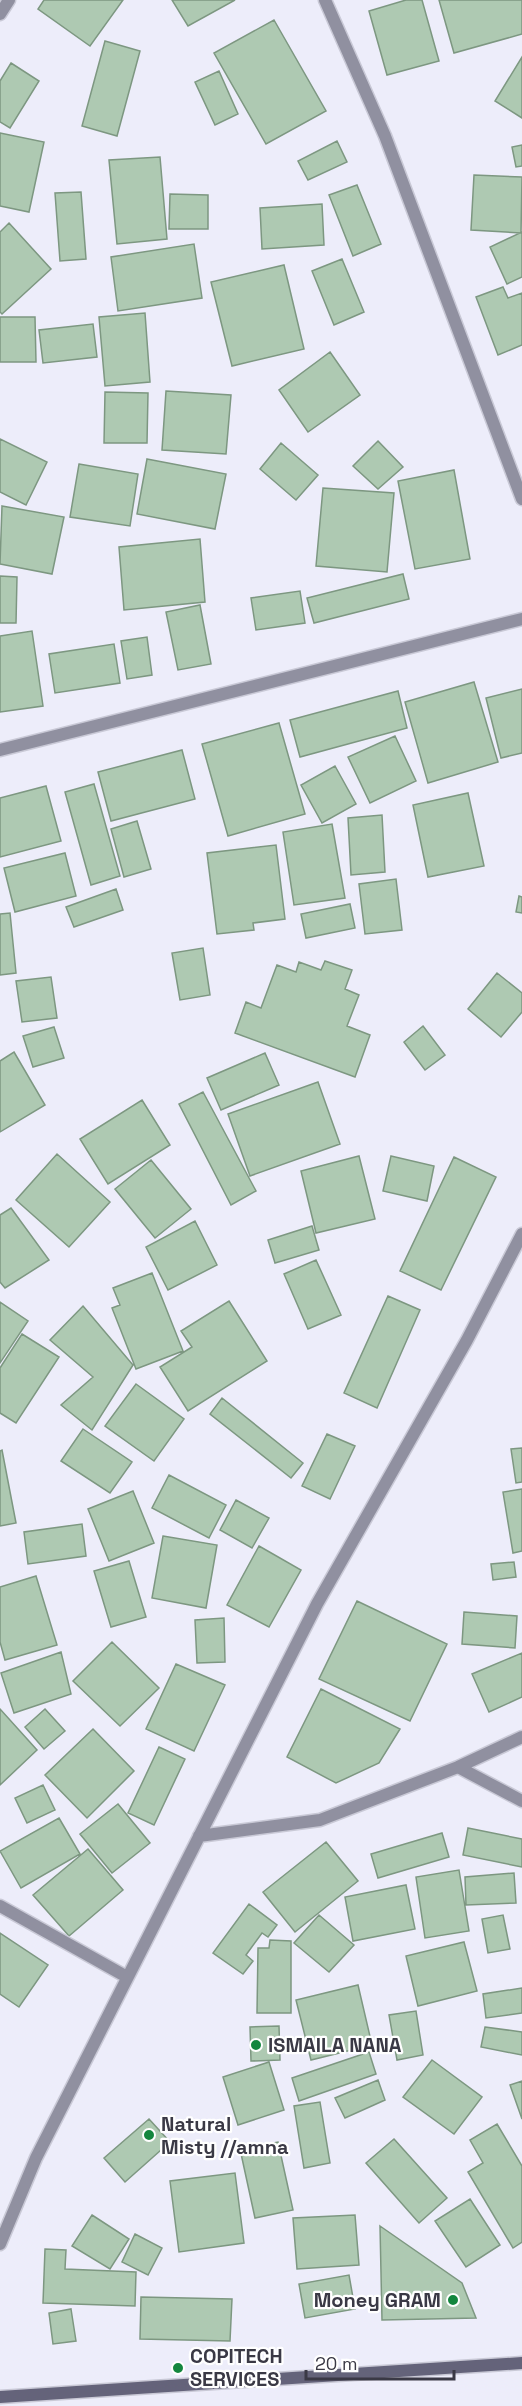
<svg xmlns="http://www.w3.org/2000/svg" width="522" height="2406" viewBox="0 0 522 2406" font-family="'Space Grotesk',sans-serif">
  <rect width="100%" height="100%" fill="#ededfa"/>
  <path fill="#aec9b2" stroke="#7d9781" stroke-width="1.5" d="M44,0H123L90,46L38,9Z
    M172,0H235L188,26Z
    M406,0H422L439,61L387,75L369,11Z
    M439,0H522V34L454,53Z
    M274,20L326,111L266,144L214,53Z
    M105,41L140,51L117,136L82,126Z
    M522,57V118L495,101Z
    M11,63L39,81L10,128L0,122V81Z
    M219,71L238,114L215,125L195,82Z
    M0,133L44,142L29,212L0,206Z
    M337,141L347,162L308,180L298,161Z
    M522,145V166L516,167L512,147Z
    M160,157L167,239L117,244L109,160Z
    M474,175L522,177L521,233L471,230Z
    M357,185L381,244L353,256L329,195Z
    M81,192L86,259L60,261L55,193Z
    M170,194L208,195V229H169Z
    M322,204L324,245L262,249L260,208Z
    M9,223L51,269L2,314L0,312V232Z
    M522,232V277L507,284L490,247Z
    M194,244L202,298L118,311L111,257Z
    M342,259L364,312L334,325L312,271Z
    M284,265L304,349L232,366L211,282Z
    M503,287L508,298L522,293V345L498,355L476,297Z
    M145,313L150,382L105,386L99,317Z
    M0,317H35L36,362H0Z
    M93,324L97,357L43,363L39,330Z
    M330,352L360,395L308,432L279,390Z
    M166,391L231,395L226,454L162,450Z
    M105,392L148,393L147,443H104Z
    M0,439L47,462L26,505L0,492Z
    M378,441L403,467L378,489L353,466Z
    M281,443L318,475L296,500L260,469Z
    M147,459L226,474L215,529L137,514Z
    M79,464L138,474L130,526L70,517Z
    M454,470L470,559L415,569L398,481Z
    M323,488L394,493L387,572L316,566Z
    M2,506L64,517L52,574L0,564Z
    M200,539L205,602L124,610L119,547Z
    M403,574L409,599L314,623L307,598Z
    M0,576L17,577L16,623H0Z
    M300,591L305,623L256,630L251,598Z
    M200,605L211,664L178,670L166,612Z
    M32,631L43,706L0,712V636Z
    M147,637L152,675L127,679L121,641Z
    M114,644L120,683L55,693L49,654Z
    M474,682L498,762L428,783L405,702Z
    M522,689V753L501,758L486,698Z
    M398,691L407,728L300,757L290,720Z
    M279,723L305,814L228,836L202,744Z
    M395,736L416,781L370,803L348,757Z
    M182,750L195,799L111,821L98,772Z
    M335,766L356,804L322,823L301,785Z
    M94,784L120,876L91,885L65,792Z
    M46,786L61,841L0,857V798Z
    M468,793L484,866L428,877L413,805Z
    M382,815L385,872L351,875L348,818Z
    M137,821L151,869L124,877L111,829Z
    M332,824L345,898L294,905L283,832Z
    M276,845L285,919L253,923L254,930L217,934L207,853Z
    M65,853L76,896L15,912L4,868Z
    M396,879L402,930L365,934L359,884Z
    M116,889L123,910L74,927L66,907Z
    M519,896L522,897V913L516,912Z
    M350,904L355,928L306,938L301,914Z
    M10,913L16,973L0,975V914Z
    M203,948L210,995L180,1000L172,953Z
    M325,961L352,970L345,989L359,995L347,1026L370,1035L355,1077L235,1033L246,1002L261,1008L277,965L296,972L299,962L321,970Z
    M497,973L522,993V1012L501,1037L468,1009Z
    M51,977L57,1018L22,1022L16,981Z
    M423,1026L445,1055L425,1070L404,1042Z
    M54,1027L64,1058L33,1067L23,1036Z
    M14,1052L45,1105L0,1132V1061Z
    M265,1053L279,1085L221,1110L207,1078Z
    M318,1082L340,1144L250,1176L228,1114Z
    M203,1092L256,1191L231,1205L179,1104Z
    M142,1100L170,1145L108,1184L80,1139Z
    M57,1154L110,1202L69,1247L16,1200Z
    M359,1156L375,1219L316,1233L301,1171Z
    M391,1156L434,1166L427,1201L383,1191Z
    M454,1157L496,1177L441,1290L400,1271Z
    M151,1160L191,1209L155,1238L115,1189Z
    M11,1208L49,1260L5,1288L0,1282V1215Z
    M195,1221L217,1265L168,1290L146,1247Z
    M312,1226L319,1250L275,1263L268,1240Z
    M316,1260L341,1315L308,1329L284,1274Z
    M152,1273L183,1351L136,1369L112,1308L120,1305L113,1288Z
    M388,1296L420,1310L377,1408L344,1393Z
    M229,1301L267,1361L188,1411L160,1367L192,1347L181,1331Z
    M0,1302L28,1321L0,1363Z
    M83,1306L133,1365L92,1430L61,1405L93,1377L50,1340Z
    M22,1334L59,1357L16,1423L0,1413V1368Z
    M136,1384L184,1419L154,1461L105,1426Z
    M222,1398L303,1463L291,1478L210,1414Z
    M83,1429L132,1462L110,1493L61,1461Z
    M327,1434L355,1446L330,1499L302,1486Z
    M522,1448V1482L516,1483L511,1449Z
    M2,1450L16,1523L0,1526V1451Z
    M169,1475L226,1505L209,1538L152,1508Z
    M522,1489V1551L513,1553L503,1492Z
    M133,1491L154,1543L109,1561L88,1509Z
    M236,1500L269,1518L252,1548L220,1530Z
    M82,1524L86,1556L28,1564L24,1532Z
    M163,1536L217,1545L206,1608L152,1598Z
    M259,1546L301,1570L269,1627L227,1605Z
    M129,1561L146,1617L111,1627L94,1571Z
    M514,1562L516,1577L493,1580L491,1564Z
    M36,1576L57,1645L5,1660L0,1642V1587Z
    M357,1601L447,1644L410,1721L319,1679Z
    M464,1612L517,1616L515,1648L462,1644Z
    M224,1618L225,1662L197,1663L195,1620Z
    M112,1642L159,1688L120,1726L73,1681Z
    M61,1652L71,1694L14,1713L1,1673Z
    M522,1653V1697L489,1712L472,1674Z
    M176,1664L225,1685L194,1751L146,1729Z
    M321,1689L400,1729L379,1763L336,1783L287,1757Z
    M0,1709L37,1750L0,1785Z
    M45,1709L65,1731L44,1749L25,1727Z
    M93,1729L134,1771L87,1818L45,1775Z
    M159,1747L185,1759L154,1825L128,1813Z
    M43,1785L55,1810L27,1823L15,1798Z
    M118,1804L150,1843L112,1873L80,1834Z
    M59,1818L80,1854L21,1888L0,1851Z
    M468,1828L522,1839V1867L463,1855Z
    M442,1833L449,1857L378,1878L371,1854Z
    M326,1842L358,1881L295,1932L263,1892Z
    M88,1849L123,1890L69,1936L33,1895Z
    M459,1870L469,1931L425,1938L416,1877Z
    M514,1873L516,1903L466,1905L465,1877Z
    M406,1885L415,1929L353,1941L345,1897Z
    M249,1904L277,1925L268,1937L262,1933L246,1955L253,1961L243,1974L213,1953Z
    M319,1915L354,1945L329,1972L294,1943Z
    M503,1915L510,1949L488,1953L482,1919Z
    M0,1933L48,1965L19,2007L0,1994Z
    M270,1940L291,1941V2013H257L258,1948H269Z
    M464,1942L477,1991L418,2006L406,1956Z
    M358,1985L372,2045L311,2060L296,2000Z
    M522,1988V2013L486,2018L483,1994Z
    M416,2011L423,2055L397,2060L389,2015Z
    M279,2026L280,2060L251,2061L250,2027Z
    M485,2027L522,2032V2055L481,2047Z
    M369,2052L376,2074L299,2101L292,2078Z
    M432,2060L482,2097L454,2134L403,2097Z
    M269,2062L284,2110L238,2125L223,2077Z
    M378,2080L385,2100L345,2118L335,2098Z
    M522,2081V2119L510,2085Z
    M320,2102L330,2163L304,2168L294,2106Z
    M149,2119L170,2142L125,2182L104,2158Z
    M497,2124L522,2166V2242L513,2248L468,2172L483,2163L470,2140Z
    M394,2139L447,2198L419,2223L366,2163Z
    M278,2142L293,2210L255,2218L240,2149Z
    M235,2173L244,2243L179,2252L170,2181Z
    M470,2199L500,2245L466,2267L435,2221Z
    M92,2215L129,2239L110,2269L72,2246Z
    M355,2215L359,2265L297,2269L293,2218Z
    M380,2226L462,2283L476,2318L382,2320Z
    M135,2234L162,2248L148,2275L122,2262Z
    M45,2249L66,2250L65,2269L136,2272L135,2306L43,2303Z
    M349,2275L355,2309L305,2318L299,2284Z
    M141,2297L232,2299L230,2341L140,2339Z
    M71,2309L76,2341L53,2344L49,2313Z"/>
  <g fill="none" stroke-linecap="round" stroke-linejoin="round">
    <defs>
      <path id="street" d="M325,0L385,136L522,499
        M0,14L9,0
        M0,750L522,619
        M458,1767L522,1801
        M199,1836L320,1820L458,1767L522,1737
        M0,1906L127,1977
        M0,2244L36,2158L317,1604L467,1340L522,1234"/>
      <path id="secondary" d="M0,2397L522,2363"/>
    </defs>
    <use href="#street" stroke="#c9c9d6" stroke-width="15"/>
    <use href="#secondary" stroke="#c9c9d6" stroke-width="15"/>
    <use href="#street" stroke="#9090a0" stroke-width="12"/>
    <use href="#secondary" stroke="#64637a" stroke-width="12"/>
  </g>
  <g fill="#13863e" stroke="#fff" stroke-width="2">
    <circle cx="256" cy="2045" r="6"/>
    <circle cx="149" cy="2135" r="6"/>
    <circle cx="453" cy="2300" r="6"/>
    <circle cx="178" cy="2368" r="6"/>
  </g>
  <g text-anchor="middle" stroke-width="4.5" stroke-linejoin="round" paint-order="stroke">
    <g font-size="20" font-weight="bold" fill="#3a3945" stroke="#fff" text-anchor="start">
      <text x="268" y="2052">ISMAILA NANA</text>
      <text x="161" y="2131">Natural<tspan x="161" dy="23">Misty //amna</tspan></text>
      <text x="441" y="2307" text-anchor="end">Money GRAM</text>
      <text x="190" y="2363">COPITECH<tspan x="190" dy="23">SERVICES</tspan></text>
    </g>
  </g>
  <path d="M306 2370v9h148v-9" fill="none" stroke="#3a3945" stroke-width="3"/>
  <text x="315" y="2370" font-size="18" fill="#3a3945" stroke="#ffffff" stroke-width="4.5" paint-order="stroke">20 m</text>
</svg>
